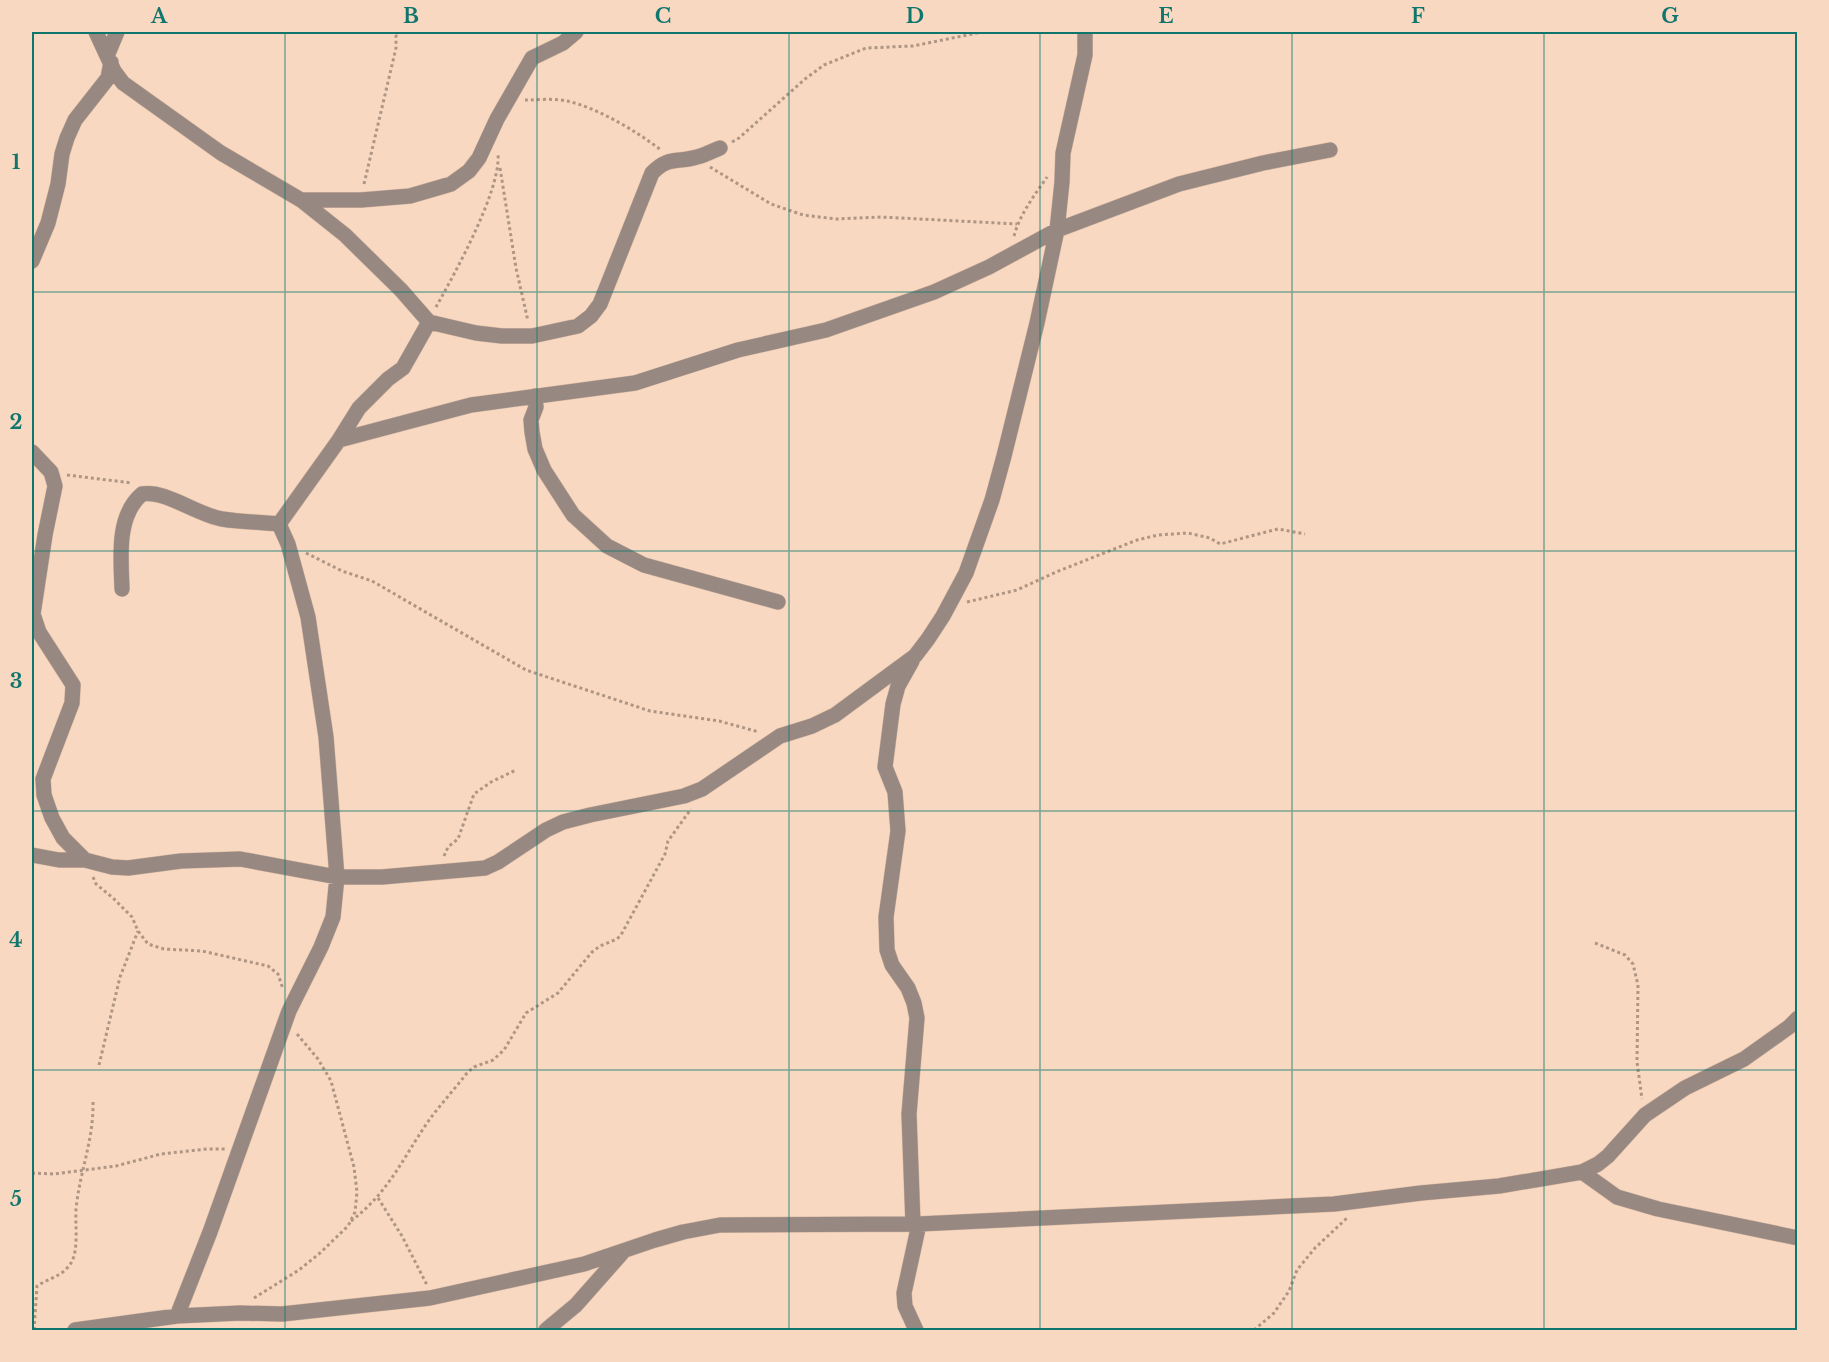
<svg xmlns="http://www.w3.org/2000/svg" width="1829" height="1362" viewBox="0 0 1829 1362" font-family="'Libre Baskerville',serif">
  <rect width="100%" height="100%" fill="#f8d8c0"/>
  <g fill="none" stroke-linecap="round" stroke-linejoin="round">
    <defs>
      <path id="minor" d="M96,32L114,71L123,83L221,153L301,200L345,235L401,290L429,322L476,333L502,336H532L578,326L591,316L600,304L652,173C668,156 677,163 697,157C705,155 712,151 720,148
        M107,56L117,32
        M301,200H361L410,196L451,184L469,171L479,158L497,119L532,58L563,43L576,32
        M32,261L48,223L58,184L62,154L67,138L75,120L108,78L111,62
        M535,396L536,407L531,420L532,432L535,449L544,470L573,515L607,546L644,565L778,602
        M339,440L471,405L635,383L738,350L826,330L934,292L989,267L1057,230L1179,184L1263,163L1330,150
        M32,452L51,472L55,486L45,535L33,614L39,632L73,685L72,703L43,779L44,795L52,818L63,838L85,860
        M279,524L339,440L359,408L388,379L403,368L429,322
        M122,589C121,558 116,516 142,494C166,490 197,515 222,519C241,522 260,522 279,524
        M912,661L898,686L893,704L885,767L895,792L898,831L886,917L887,950L892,965L908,988L914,1003L917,1018L909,1114L913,1224
        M32,855L59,860H85L112,867L128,868L181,861L240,859L337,877H382L485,868L498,862L546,830L563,822L590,815L684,796L702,789L780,736L812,726L835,715L915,656L928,639L943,616L966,573L992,500L1004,456L1037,323L1057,230L1062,182L1063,153L1085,55V32
        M1582,1172L1617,1197L1658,1209L1798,1238
        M177,1316L210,1232L289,1011L321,947L333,917L337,877L326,737L308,617L288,544L279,524
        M75,1330L177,1316L240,1313L282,1314L430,1298L584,1264L655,1240L683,1232L720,1225L919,1224L1334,1204L1421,1193L1499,1186L1582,1172L1598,1164L1608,1156L1645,1115L1685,1088L1744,1059L1789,1027L1798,1018
        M546,1330L576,1305L622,1253
        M916,1330L905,1306L904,1293L919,1224"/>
    </defs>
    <use href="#minor" stroke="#d4b7a2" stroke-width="16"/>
    <path stroke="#af9684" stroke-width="3" stroke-dasharray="3 3" stroke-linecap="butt" d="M525,100C538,100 553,98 567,101C598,108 636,131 661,150
      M732,142L739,138L805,79L824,65L866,48L913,46L982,32
      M710,167L771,204L803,215L836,219L881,217L1017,224
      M500,168L516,268L528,321
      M364,184L396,48V35L394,32
      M1014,236C1020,214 1034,196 1047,177
      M436,307C455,273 501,190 498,154
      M67,475L132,483
      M306,553L342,571L372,581L526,670L650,711L719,721L759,732
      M967,602L1017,590L1056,572L1137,540L1158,535L1188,533L1210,538L1220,544L1278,529L1305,534
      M444,856L448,847L458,839L474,794L491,782L516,770
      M93,877L96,884L113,898L132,917L138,931L148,944L164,949L202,951L268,966L278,974L283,989
      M1595,943L1625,955L1633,964L1638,985L1637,1062L1642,1099
      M99,1065L120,977L138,931
      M32,1173L54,1174L116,1166L161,1154L207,1149H225
      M378,1198L402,1236L427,1285
      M351,1221C388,1193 402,1160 427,1123C439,1106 454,1090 467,1073L474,1067L493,1060L504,1050L526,1013L558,993L592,952L600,946L617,939L621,935L665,854L668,841L691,809
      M254,1298L299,1270L320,1253L348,1226L355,1212L357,1192L354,1167L331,1081L318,1059L297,1034
      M34,1330L37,1286C49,1278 62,1277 71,1263C79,1250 75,1224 76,1209C80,1170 94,1140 93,1100
      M1254,1330L1274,1313L1289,1291L1297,1270L1315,1248L1347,1218"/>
    <use href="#minor" stroke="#988882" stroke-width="15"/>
  </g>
  <path fill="none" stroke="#0f766e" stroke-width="1.5" stroke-opacity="0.55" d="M285,32V1330M537,32V1330M789,32V1330M1040,32V1330M1292,32V1330M1544,32V1330M32,292H1798M32,551H1798M32,811H1798M32,1070H1798"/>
  <rect width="1829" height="1362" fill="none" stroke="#f8d8c0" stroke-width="66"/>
  <rect x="33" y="33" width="1763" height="1296" fill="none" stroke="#0f766e" stroke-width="2"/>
  <g font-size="20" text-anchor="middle" font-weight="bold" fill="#0f766e">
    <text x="159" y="23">A</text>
    <text x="411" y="23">B</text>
    <text x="663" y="23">C</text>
    <text x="915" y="23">D</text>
    <text x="1166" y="23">E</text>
    <text x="1418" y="23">F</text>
    <text x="1670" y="23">G</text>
    <text x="16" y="169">1</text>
    <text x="16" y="429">2</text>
    <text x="16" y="688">3</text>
    <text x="16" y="947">4</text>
    <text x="16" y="1206">5</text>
  </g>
</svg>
